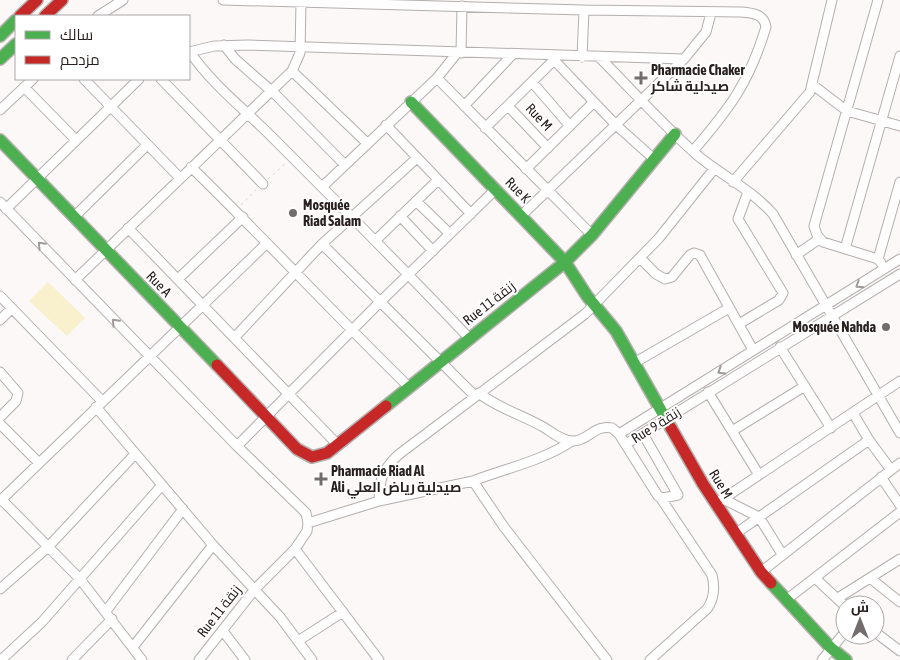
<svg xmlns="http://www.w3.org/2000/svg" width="900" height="660" viewBox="0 0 900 660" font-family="'Asap Condensed',Cairo,sans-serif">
  <rect width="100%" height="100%" fill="#fbf8f7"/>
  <path fill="#f9f0cd" d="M48,282L85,318L67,336L29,301Z"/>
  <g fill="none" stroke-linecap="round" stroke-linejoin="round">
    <defs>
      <path id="street" d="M223,0L584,10L741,12C753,13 764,14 766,27C749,83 730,108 693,151
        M878,0L814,226L817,235L823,242L878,259
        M98,16L123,0
        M224,45L235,59L276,95L345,165
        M189,52L214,46L248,45L684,59
        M190,52C213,86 248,112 277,142C342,207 406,271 469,338
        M461,53L462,6
        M554,56V60L616,125L654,159
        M582,57L584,10
        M599,57C632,90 663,125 697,155C721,175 752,190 773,214L900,433
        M292,71L367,143
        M437,78L592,235
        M84,79L180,178
        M161,79L263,184
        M532,82L570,126
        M813,85L847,111L900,126
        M24,87L76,140
        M464,106L512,55
        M508,106L548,148
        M0,110L33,79
        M386,125L471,214
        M485,128L554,60
        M191,167C265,239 335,315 409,387
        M526,169L594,102
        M733,182L810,92L832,0
        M322,187L437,78L457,53
        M416,201L450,234
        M0,202L237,446L306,513L308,523L307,531L295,549L255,589L199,660
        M6,209L139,79
        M522,215L684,59L706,32L711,13
        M400,216L433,251
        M74,217L147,145
        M128,228L337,444
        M376,240L438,180
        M322,244L475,396
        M845,249L900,56
        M796,255L819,239
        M640,258L656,274L665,279L672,277L690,255L694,253L700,255L753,350
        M881,263L878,259L900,182
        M178,279L243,217
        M75,280L292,71L300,53L301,2
        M0,296L102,401
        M0,320L12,308
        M739,324L779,300L783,293L738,219L748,192
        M235,337L322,244L417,158
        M780,347L831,428
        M634,363L729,308
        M0,372L18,393L16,401L0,417
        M708,392L759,475
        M479,393C495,407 525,416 545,428C553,433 562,441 573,441C588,441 595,424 612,428L619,434L658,496L663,498L678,495L643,434
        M96,407L213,545L280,617L312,660
        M853,413L869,440L891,470
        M0,424L39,463
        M732,431L805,386
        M619,434L900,259
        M626,444L900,274
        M237,446L380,302L496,189
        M881,477L900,505
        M473,481C507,468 542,461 572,441
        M723,499L900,381
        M2,500L80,579L142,660
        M720,500L723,499L759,517L782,554
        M0,501L267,243
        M379,501C380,478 381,472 398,455L585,314L659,238L714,169
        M308,523L379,501L473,481L504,527L607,660
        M735,534L869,440
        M295,549L379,660
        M761,572L900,463
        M815,578L845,606
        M870,578L900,602
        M0,589L49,546L135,454
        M838,598L900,559
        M786,600L900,512
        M106,611L183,509
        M223,631L245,660
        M875,632L900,651
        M298,641L343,612
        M133,647L213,545
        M1,660L42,622L162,485
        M72,660L112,619
        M650,660L707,609C715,598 715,587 712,575L660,497
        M822,660L845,632"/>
      <path id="fast" d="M0,36L16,20
        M0,59L16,44
        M411,102L565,262L587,296L616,331L671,428
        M0,140L217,365
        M386,406L565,262L592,235L675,134
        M771,583L831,648L846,660"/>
      <path id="jam" d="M20,16L37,0
        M45,16L62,0
        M217,365L297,449L312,457L327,453L386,406
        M671,428L703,484L761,572L771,583"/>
    </defs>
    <use href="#street" stroke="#b4afad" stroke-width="11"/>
    <use href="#fast" stroke="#b4afad" stroke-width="14"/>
    <use href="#jam" stroke="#b4afad" stroke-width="14"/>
    <path stroke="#d6d5d4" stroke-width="1" stroke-dasharray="2.5 4" stroke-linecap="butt" d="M268,179L286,163
      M241,205L256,190"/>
    <use href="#street" stroke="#fefefe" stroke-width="9"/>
    <use href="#fast" stroke="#4caf50" stroke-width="11"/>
    <use href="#jam" stroke="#c62828" stroke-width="11"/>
  </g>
  <defs><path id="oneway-chevron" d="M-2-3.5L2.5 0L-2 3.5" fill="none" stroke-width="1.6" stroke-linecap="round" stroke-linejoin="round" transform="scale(1.25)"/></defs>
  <g stroke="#9e9b9a">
    <use href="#oneway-chevron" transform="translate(41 245) rotate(-134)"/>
    <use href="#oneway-chevron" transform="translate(859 285) rotate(147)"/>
    <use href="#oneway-chevron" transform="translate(115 322) rotate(-134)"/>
    <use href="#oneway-chevron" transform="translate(721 371) rotate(148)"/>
  </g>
  <g fill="#726c6b" stroke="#fff" stroke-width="2">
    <path d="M638.5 70.5h5v5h5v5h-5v5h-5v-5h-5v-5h5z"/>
    <circle cx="293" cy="213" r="5"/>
    <circle cx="886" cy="327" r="5"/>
    <path d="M318.5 471.5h5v5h5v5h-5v5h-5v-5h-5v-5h5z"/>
  </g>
  <g text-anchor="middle" stroke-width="4" stroke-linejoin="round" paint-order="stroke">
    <g font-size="14" font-weight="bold" fill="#29211f" stroke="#fff" text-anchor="start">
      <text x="651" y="75">Pharmacie Chaker<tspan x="651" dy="16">صيدلية شاكر</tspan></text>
      <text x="303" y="210">Mosquée<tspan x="303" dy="16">Riad Salam</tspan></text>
      <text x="876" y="332" text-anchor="end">Mosquée Nahda</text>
      <text x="331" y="476">Pharmacie Riad Al<tspan x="331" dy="16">Ali صيدلية رياض العلي</tspan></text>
    </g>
    <g font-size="14" fill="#29211f" stroke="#fff">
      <text transform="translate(539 117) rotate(47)" y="5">Rue M</text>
      <text transform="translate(518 190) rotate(46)" y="5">Rue K</text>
      <text transform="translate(159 284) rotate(46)" y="5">Rue A</text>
      <text transform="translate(489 303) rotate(-38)" y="5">Rue 11 زنقة</text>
      <text transform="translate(656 425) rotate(-32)" y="5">Rue 9 زنقة</text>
      <text transform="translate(721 484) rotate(58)" y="5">Rue M</text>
      <text transform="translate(219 611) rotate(-52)" y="5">Rue 11 زنقة</text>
    </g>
  </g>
  <rect x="15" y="15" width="175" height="65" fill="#ffffff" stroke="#a9a6a5"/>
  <rect x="25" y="31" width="25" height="8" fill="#4caf50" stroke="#a9a6a5"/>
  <text x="60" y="40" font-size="15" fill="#29211f">سالك</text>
  <rect x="25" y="56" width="25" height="8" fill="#c62828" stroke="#a9a6a5"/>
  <text x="60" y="65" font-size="15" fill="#29211f">مزدحم</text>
  <g transform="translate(860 620)"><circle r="24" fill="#ffffff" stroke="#a9a6a5"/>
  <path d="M0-4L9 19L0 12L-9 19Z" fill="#726c6b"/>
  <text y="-8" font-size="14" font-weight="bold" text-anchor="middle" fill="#29211f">ش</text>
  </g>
</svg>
